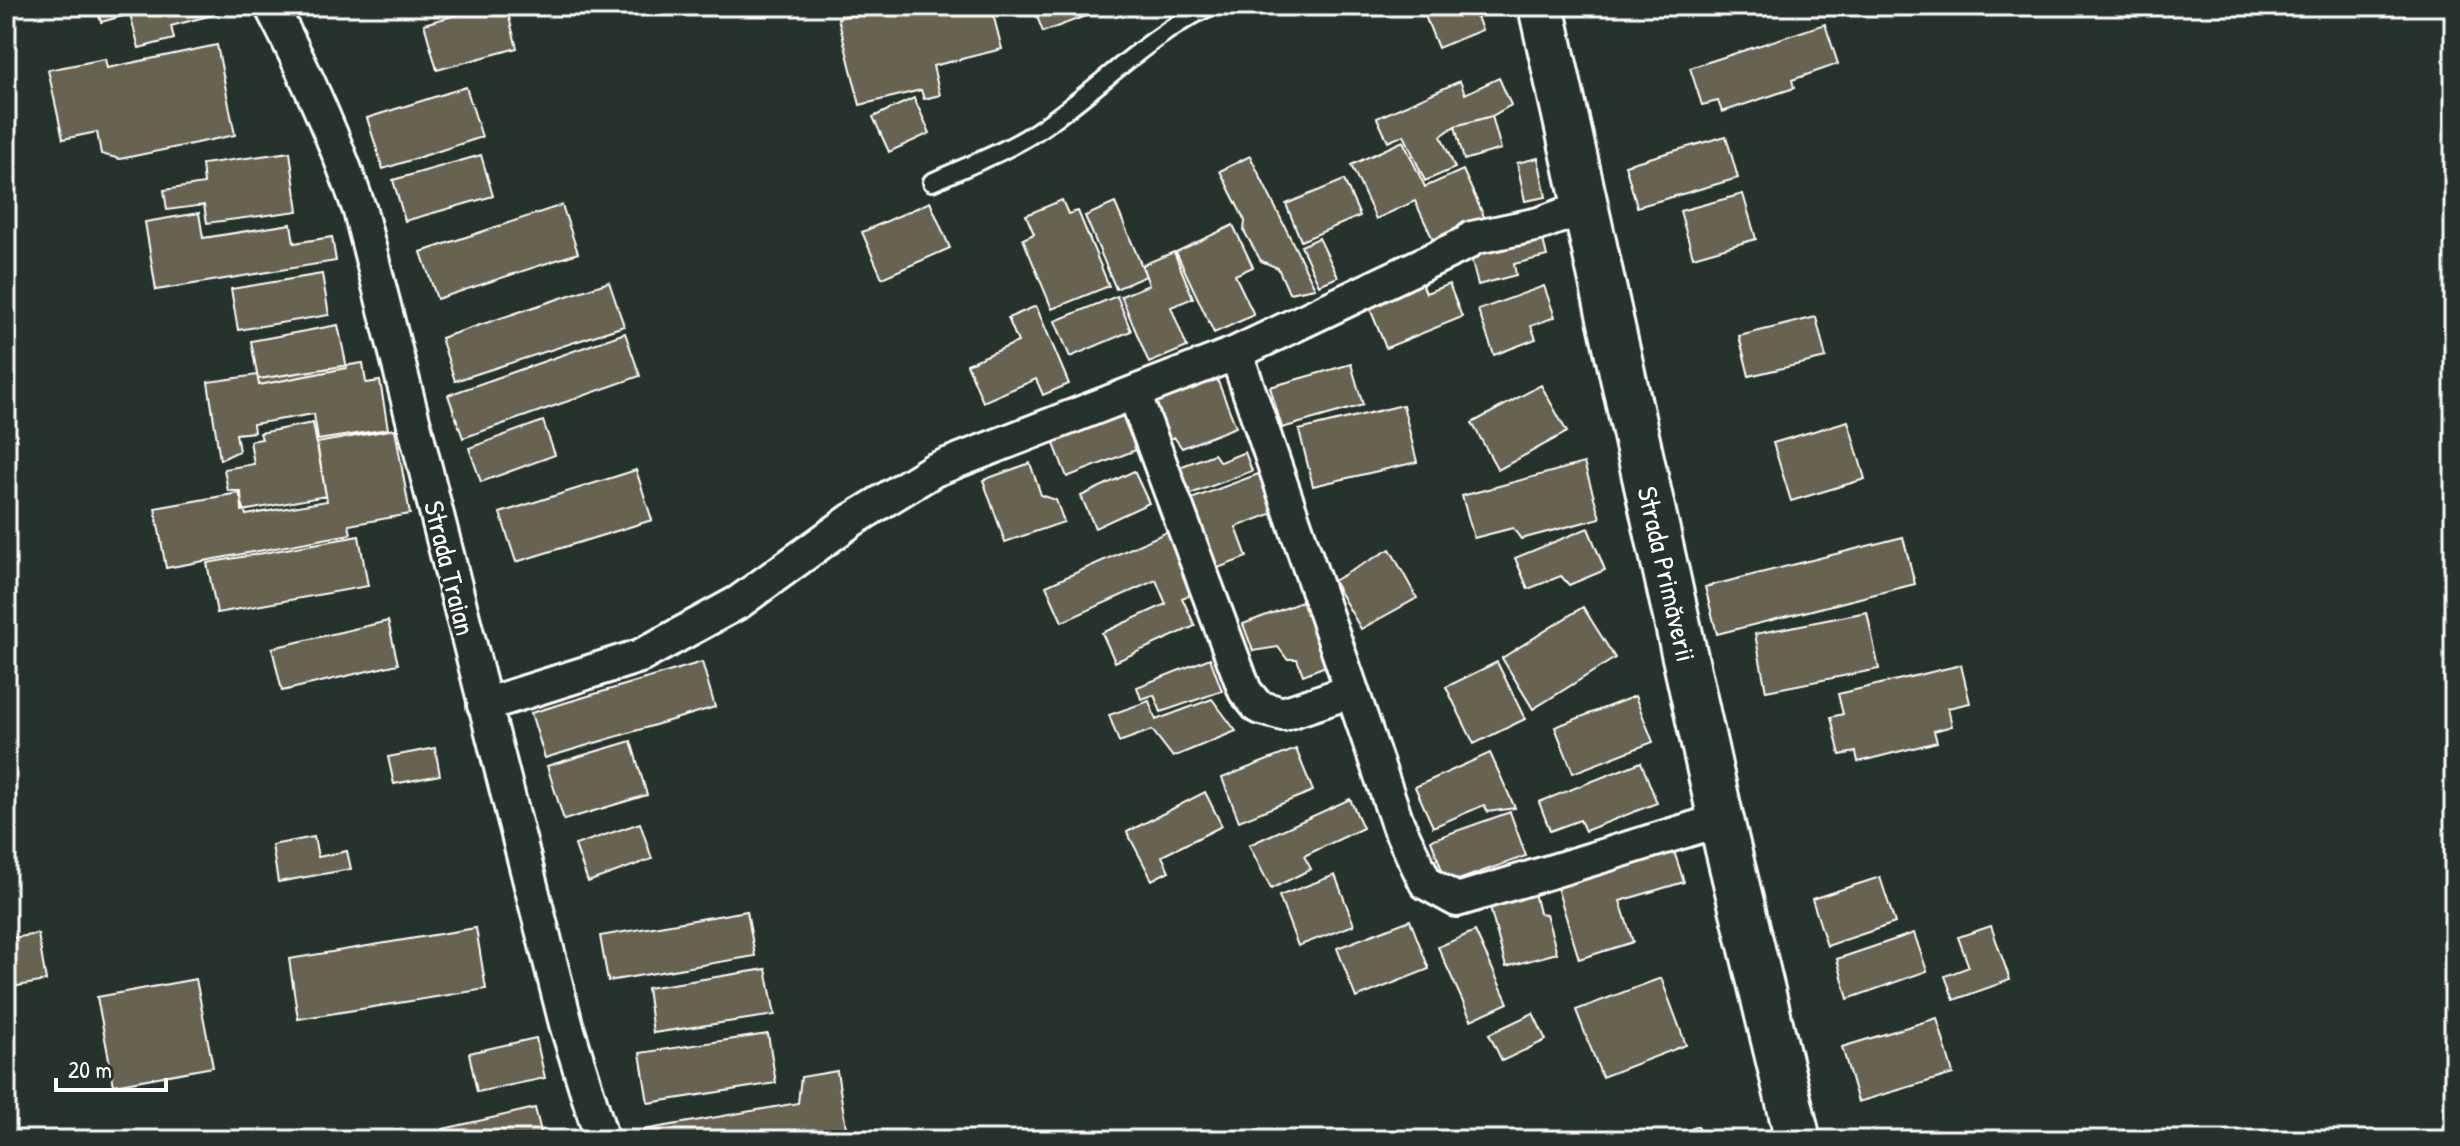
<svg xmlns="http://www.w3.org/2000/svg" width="2460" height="1146" viewBox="0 0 2460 1146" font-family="'Patrick Hand',sans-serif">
  <rect width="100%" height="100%" fill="#26332d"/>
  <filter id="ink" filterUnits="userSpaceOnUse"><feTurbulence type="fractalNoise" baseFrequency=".0125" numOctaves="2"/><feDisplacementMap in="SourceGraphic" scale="16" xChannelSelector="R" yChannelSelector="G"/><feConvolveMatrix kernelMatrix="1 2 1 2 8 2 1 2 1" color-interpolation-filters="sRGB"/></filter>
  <g filter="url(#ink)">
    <path fill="#686351" stroke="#fff" stroke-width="2" d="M96,6H237L238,8L171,26L174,39L139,48L130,14L101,22Z
      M488,6H506L517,48L437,70L424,24Z
      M888,6H991L1002,49L933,66L940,95L924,99L921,90L860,105L838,18Z
      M1033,6H1106L1107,8L1043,32Z
      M1421,6H1473L1482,30L1438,48Z
      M1825,24L1838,64L1792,80L1794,88L1722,112L1718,101L1702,105L1690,68Z
      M217,45L235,135L120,159L101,154L97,132L63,139L48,70L105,59L107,68Z
      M1499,78L1511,105L1492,116L1455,126L1441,136L1455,168L1425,181L1404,135L1388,142L1377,118L1460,81L1465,94Z
      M466,87L482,137L383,169L367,118Z
      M914,98L930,133L889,152L873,117Z
      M1492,116L1501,149L1464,160L1455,126Z
      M1726,136L1738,178L1637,207L1625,165Z
      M1403,141L1425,187L1463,170L1487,223L1436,246L1415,201L1376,219L1351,165Z
      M290,152L298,211L207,223L204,205L167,210L164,190L204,184L202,164Z
      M481,155L493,196L405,221L393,180Z
      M1250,156L1315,288L1289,293L1278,268L1261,261L1244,231L1245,221L1220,171Z
      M1538,158L1546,197L1525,201L1517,163Z
      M1344,180L1360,216L1301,241L1286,204Z
      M1743,194L1756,239L1693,257L1680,211Z
      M1062,200L1068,214L1078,211L1109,286L1052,309L1023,239L1034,234L1026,215Z
      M930,202L950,248L882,278L862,232Z
      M1115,203L1146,276L1116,289L1085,216Z
      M562,205L578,253L437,299L421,252Z
      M199,213L203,238L291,224L294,243L332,237L336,261L156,290L145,222Z
      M1539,224L1547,256L1514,264L1516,275L1478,285L1467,243Z
      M1233,225L1253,267L1235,275L1254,315L1214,333L1176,252Z
      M1319,238L1338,277L1319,285L1301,246Z
      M1174,252L1193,298L1171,307L1187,347L1149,363L1121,296L1149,285L1142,265Z
      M322,274L329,315L238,330L231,289Z
      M1420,278L1426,293L1449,284L1462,317L1386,348L1366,299Z
      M609,282L624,326L455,381L441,338Z
      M1544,286L1555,317L1531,326L1536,339L1494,355L1478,310Z
      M1117,296L1131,331L1070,357L1055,321Z
      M1036,306L1069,384L1043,395L1036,379L983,402L967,364L1018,342L1008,318Z
      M1816,317L1826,358L1749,376L1739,336Z
      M338,325L347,368L259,385L251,341Z
      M625,333L640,376L463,438L448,395Z
      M363,363L366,383L380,381L388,429L318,440L314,414L253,424L254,432L236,434L239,451L220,460L208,382L257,375L258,379Z
      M1351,364L1363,405L1282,428L1270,387Z
      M1215,374L1236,427L1182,448L1174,437L1164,443L1148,400Z
      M1541,385L1567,432L1498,470L1472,423Z
      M1403,405L1417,462L1313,486L1299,430Z
      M1120,410L1136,450L1067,477L1051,436Z
      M543,421L555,455L481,482L469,448Z
      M1848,421L1865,479L1791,501L1773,443Z
      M313,423L326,496L242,511L241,491H228L224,469L254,464L250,441L262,439L260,433Z
      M395,429L410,514L349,525L351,534L166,568L155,508L239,493L246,515L327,501L317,443Z
      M1245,452L1252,471L1185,496L1174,469L1214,454L1220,462Z
      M1030,463L1041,495L1056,500L1064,522L1005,542L983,480Z
      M1584,463L1600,518L1521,539L1513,528L1474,538L1462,496Z
      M636,470L652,520L516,562L500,513Z
      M1134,471L1149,503L1095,528L1081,496Z
      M1261,473L1276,512L1236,527L1247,557L1218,568L1191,499Z
      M1176,528L1203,589L1182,598L1195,626L1115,662L1102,633L1166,604L1156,580L1062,622L1046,586Z
      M1588,528L1605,570L1569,585L1561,576L1528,589L1515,558Z
      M359,536L368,586L217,613L207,563Z
      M1903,537L1915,584L1717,634L1705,587Z
      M1390,549L1417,598L1361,629L1333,581Z
      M1312,598L1336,662L1303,675L1297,659H1287L1278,647L1253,651L1243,624Z
      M1583,607L1615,658L1533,709L1502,658Z
      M1867,612L1879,669L1766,691L1755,634Z
      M388,621L398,664L282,691L272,648Z
      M1210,658L1222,691L1161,712L1154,695L1141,699L1137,687Z
      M702,662L715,707L545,758L531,713Z
      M1497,662L1525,719L1474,744L1446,687Z
      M1961,665L1970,703L1948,708L1952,726L1934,731L1937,742L1858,762L1856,752L1840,755L1831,717L1843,714L1838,694Z
      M1635,696L1653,742L1573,773L1555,727Z
      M1212,699L1236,731L1173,757L1152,730L1119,742L1109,715L1149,701L1156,720Z
      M631,741L647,795L564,820L547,766Z
      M435,748L440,775L394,784L388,757Z
      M1296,749L1313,791L1239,821L1222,778Z
      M1490,753L1515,808L1488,812L1484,805L1433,827L1415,787Z
      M1641,762L1657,803L1585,831L1580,820L1550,831L1539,802Z
      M1205,792L1222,826L1162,856L1169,871L1152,880L1127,832Z
      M1350,799L1363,828L1304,856L1311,869L1271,889L1249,845Z
      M1510,812L1526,856L1447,884L1431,840Z
      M640,823L652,859L588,882L575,845Z
      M314,837L318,857L347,851L351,869L278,882L272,845Z
      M1671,842L1684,882L1620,901L1633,942L1579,959L1554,878Z
      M1335,875L1354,925L1298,946L1279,896Z
      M1880,877L1895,923L1827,946L1812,899Z
      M1534,893L1539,913L1546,914L1557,953L1506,967L1489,904Z
      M747,911L755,956L608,981L600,936Z
      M1410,920L1429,969L1356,998L1337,948Z
      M1991,926L2010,980L1954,1000L1945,976L1969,967L1958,937Z
      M476,928L486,989L298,1019L289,959Z
      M1475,931L1508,1003L1471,1020L1438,947Z
      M1914,933L1927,971L1848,999L1837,959Z
      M38,934L46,981L6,988V939Z
      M766,969L775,1015L653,1033L647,988Z
      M1661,978L1686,1045L1602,1077L1576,1010Z
      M196,979L213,1067L114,1085L97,997Z
      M1533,1013L1546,1040L1502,1061L1489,1034Z
      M1937,1018L1953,1074L1858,1102L1842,1047Z
      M768,1034L776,1083L648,1103L640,1053Z
      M536,1038L545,1078L477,1092L469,1053Z
      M837,1071L848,1140H645L643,1130L798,1103L801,1077Z
      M535,1108L543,1140H445L443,1129Z
      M1698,1126L1704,1140H1665Z
      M1928,1130L1940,1140H1896Z"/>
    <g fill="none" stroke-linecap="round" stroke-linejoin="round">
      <defs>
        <path id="lane" d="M932,182C966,166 1006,152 1037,131C1097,91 1145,37 1211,6"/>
        <path id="street" d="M271,6C306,73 335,139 360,211L566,1024L602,1140
          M1236,353L1398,825L1426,883L1457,900L1721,820
          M1134,393L1245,691L1258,707L1283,714L1352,691
          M484,705L640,656L739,602L852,520L934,470L1236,353L1467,243L1472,238L1539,224L1585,207"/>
        <path id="secondary" d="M1541,6L1721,820L1798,1140"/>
      </defs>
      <use href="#lane" stroke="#fff" stroke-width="22"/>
      <use href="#street" stroke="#fff" stroke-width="38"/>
      <use href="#secondary" stroke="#fff" stroke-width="50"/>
      <use href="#lane" stroke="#26332d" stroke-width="16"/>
      <use href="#street" stroke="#26332d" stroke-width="32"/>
      <use href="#secondary" stroke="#26332d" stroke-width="44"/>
    </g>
  </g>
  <g text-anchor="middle" stroke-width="6" stroke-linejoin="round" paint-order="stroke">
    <g font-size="28" fill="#fff" stroke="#26332d">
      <text transform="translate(450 568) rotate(76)" y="10">Strada Traian</text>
      <text transform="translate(1667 574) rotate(77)" y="10">Strada Primăverii</text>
    </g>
  </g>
  <rect width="2460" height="1146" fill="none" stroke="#26332d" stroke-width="32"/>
  <rect x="16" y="16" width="2428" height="1114" fill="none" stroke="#fff" stroke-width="3" filter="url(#ink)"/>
  <path d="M56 1078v12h110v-12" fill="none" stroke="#ffffff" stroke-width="4"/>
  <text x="68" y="1078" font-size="24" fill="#ffffff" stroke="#26332d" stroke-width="6" paint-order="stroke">20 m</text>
</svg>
